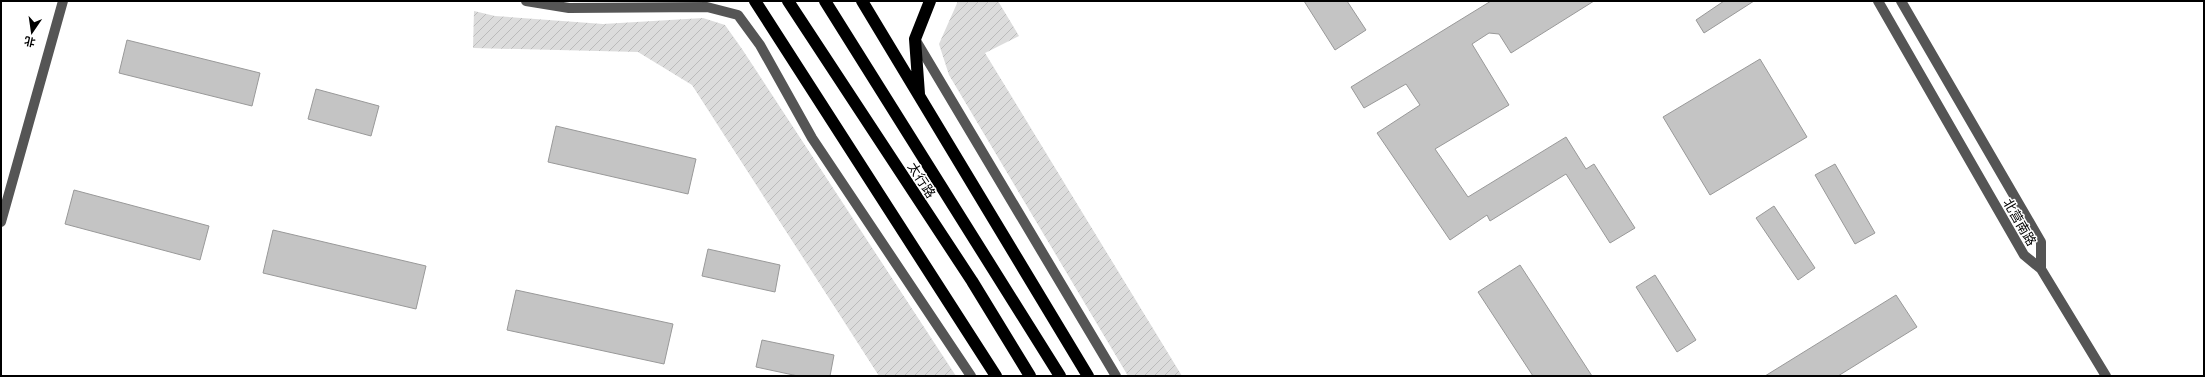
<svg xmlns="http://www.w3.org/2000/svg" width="2205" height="377" viewBox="0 0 2205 377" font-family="'Asap Condensed','Noto Sans SC',sans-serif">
  <defs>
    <pattern id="garden-furrows" width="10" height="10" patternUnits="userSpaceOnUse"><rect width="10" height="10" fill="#dcdcdc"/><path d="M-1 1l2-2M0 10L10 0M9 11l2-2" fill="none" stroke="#bbb"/></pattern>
  </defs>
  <rect width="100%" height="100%" fill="#fff"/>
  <path fill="url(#garden-furrows)" d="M958,1H998L1019,36L985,53L1182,376H1128L949,75L939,44Z
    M474,11L495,16L603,24L703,18L725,25L742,49L956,376H879L692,85L638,52L473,48Z"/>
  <path fill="#c4c4c4" stroke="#999" d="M1304,1H1347L1366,30L1335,50Z
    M1491,1H1594L1511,53L1499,34L1489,33L1472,44L1509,105L1435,149L1468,197L1566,137L1586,169L1594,164L1635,228L1610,243L1566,174L1490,221L1487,215L1450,240L1377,133L1420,105L1406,84L1364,108L1351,87Z
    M1724,1H1754L1704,33L1696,20Z
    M127,40L260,73L252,106L119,73Z
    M1760,59L1807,137L1710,195L1663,117Z
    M316,89L379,106L371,136L308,119Z
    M556,126L696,159L688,194L548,162Z
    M1835,164L1875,233L1855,244L1815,175Z
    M74,190L209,226L200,260L65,224Z
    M1774,206L1815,268L1798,280L1756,218Z
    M273,230L426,266L416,309L263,273Z
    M708,249L780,265L775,292L702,276Z
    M1520,265L1592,376H1533L1478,292Z
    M1655,275L1696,340L1677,352L1636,287Z
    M516,290L673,324L664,364L507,330Z
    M1896,295L1917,327L1838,376H1765Z
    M762,340L834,355L830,376H798L756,367Z"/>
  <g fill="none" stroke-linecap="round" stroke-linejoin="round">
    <path stroke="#555" stroke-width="10" d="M526,1L569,8L707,7L738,15L760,45L812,138L971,376
      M1878,1L2024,255L2041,269L2106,376
      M1901,1L2041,242V269
      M915,39L1116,376
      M1,222L63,1"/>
    <path stroke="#000" stroke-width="12" d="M755,1L996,376
      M788,1L972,281L1030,376
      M825,1L1060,376
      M862,1L1088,376
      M919,94L915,39L930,1"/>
  </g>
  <g text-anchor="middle" stroke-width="3" stroke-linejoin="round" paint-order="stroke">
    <g font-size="13" fill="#000" stroke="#fff">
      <text transform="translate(922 180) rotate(57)" y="5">太行路</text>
      <text transform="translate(2020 222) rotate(60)" y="5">北营南路</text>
    </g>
  </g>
  <rect width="2205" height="377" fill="none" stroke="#000000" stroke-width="4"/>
  <g transform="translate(32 32) rotate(193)" stroke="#ffffff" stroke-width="3" paint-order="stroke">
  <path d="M0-3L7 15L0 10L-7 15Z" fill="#000000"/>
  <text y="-6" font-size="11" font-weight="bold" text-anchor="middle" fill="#000000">北</text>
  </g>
</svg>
